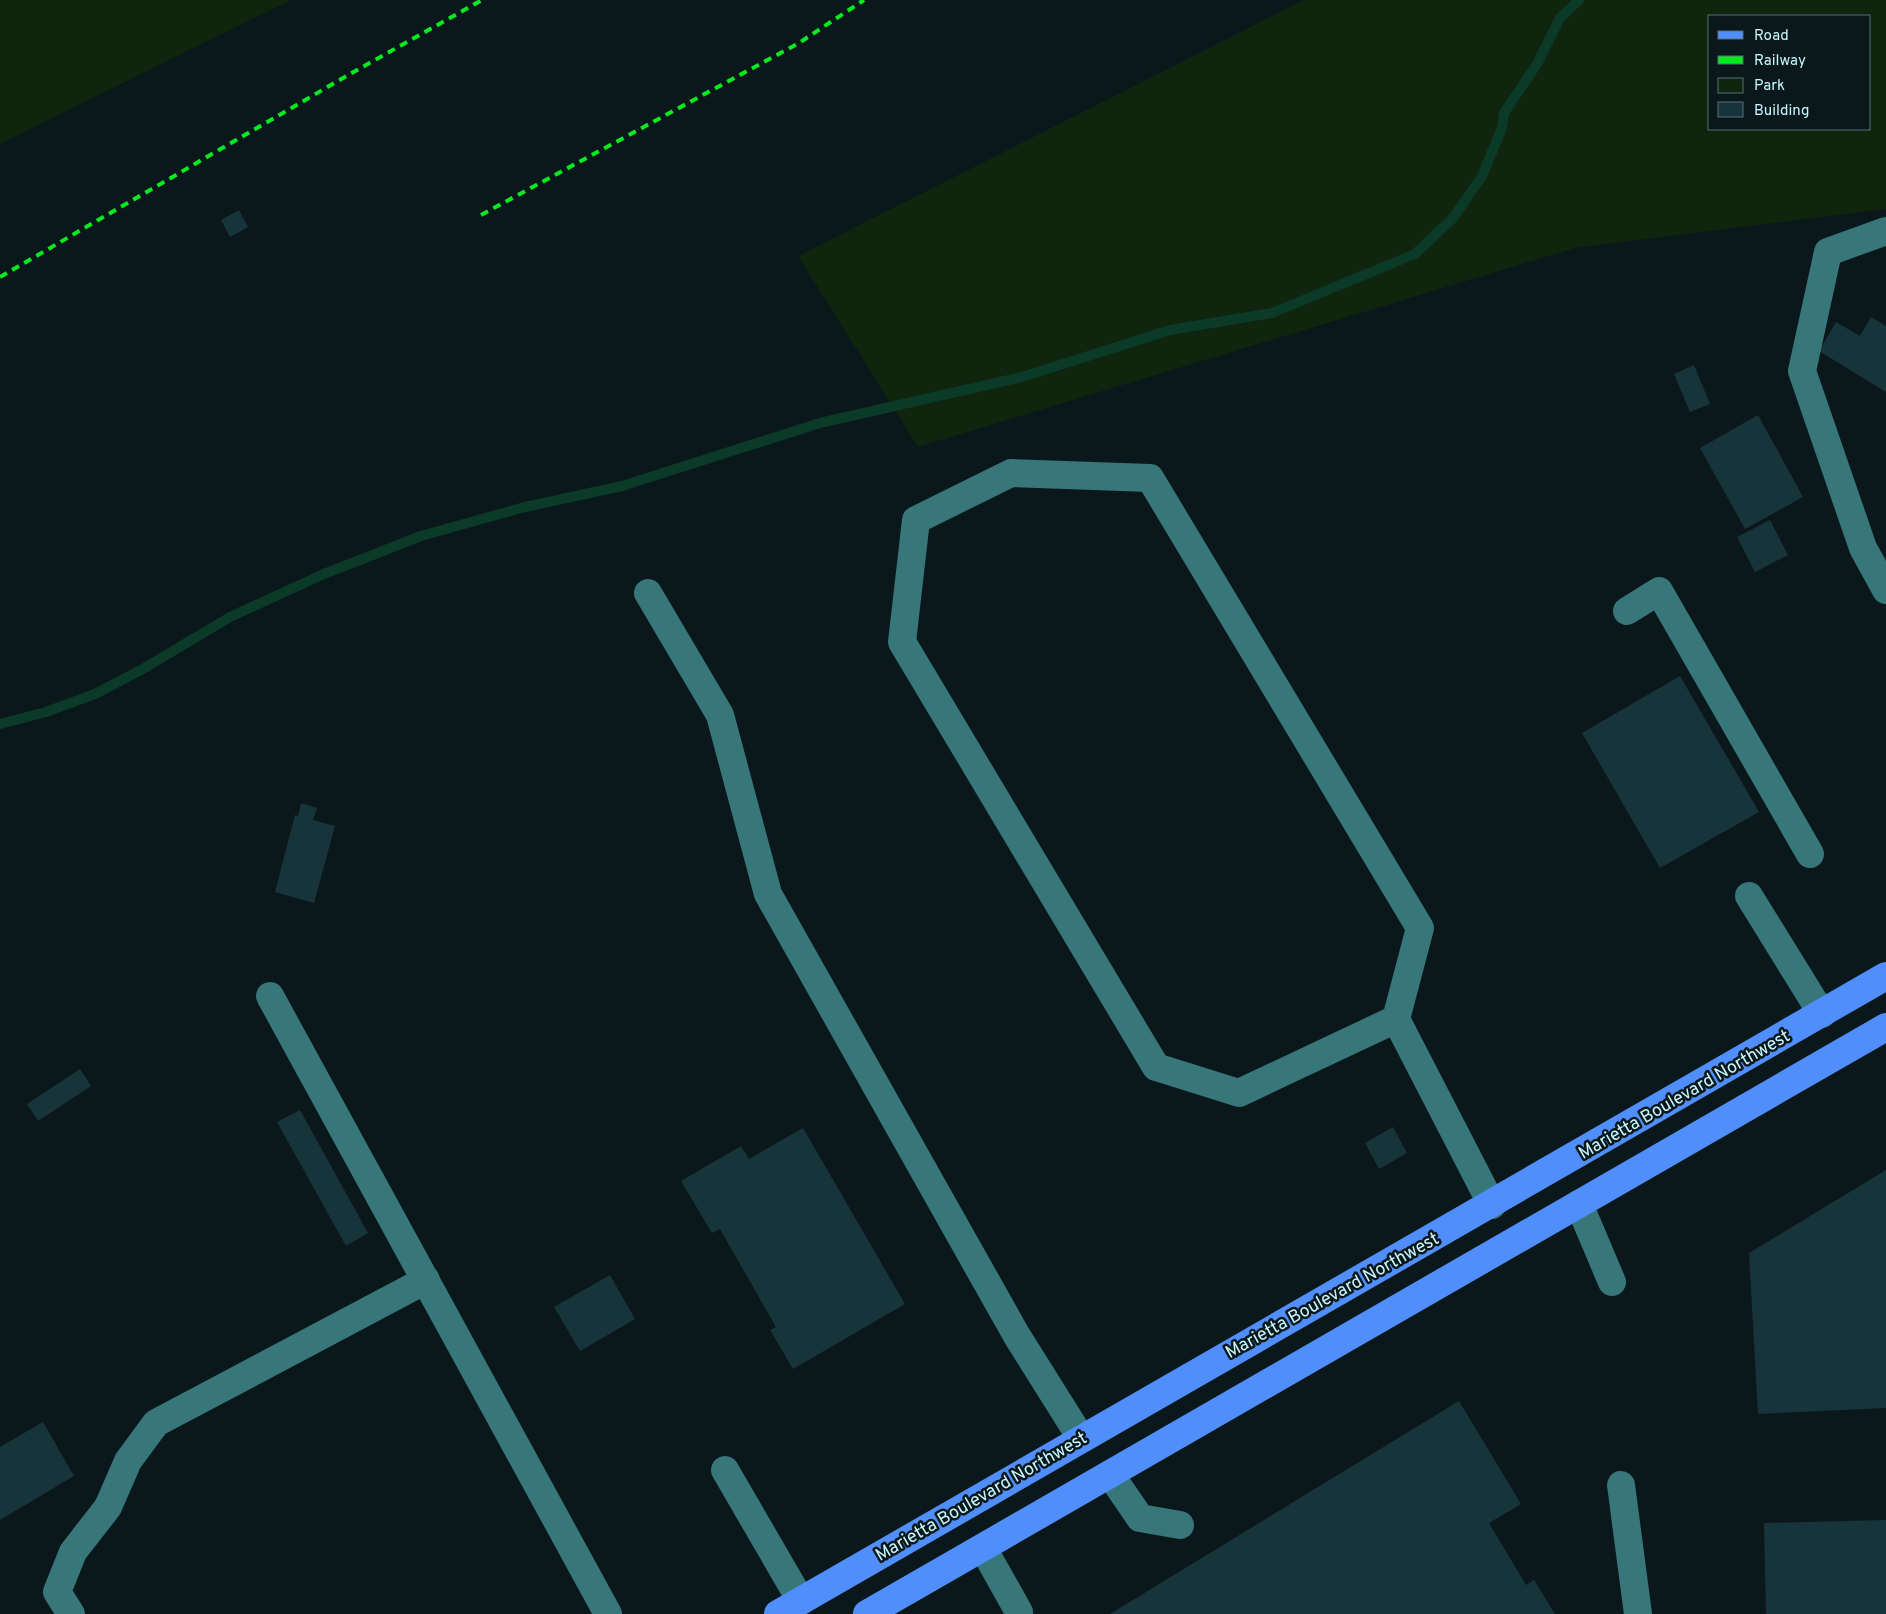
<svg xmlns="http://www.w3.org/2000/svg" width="1886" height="1614" viewBox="0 0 1886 1614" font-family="Overpass,sans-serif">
  <rect width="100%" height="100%" fill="#0b181b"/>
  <path fill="#0f250e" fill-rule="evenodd" d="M0,0H291L0,144Z
    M1304,0H1886V209L1575,248L918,447L798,256ZM1870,16V129H1710V16Z"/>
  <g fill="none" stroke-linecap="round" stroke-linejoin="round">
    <path stroke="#0b3a29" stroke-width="10" d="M0,724L46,712L95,694L141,670L230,617L324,574L421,536L521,508L622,486L820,423L1022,377L1170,330L1272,313L1415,254L1453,218L1482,176L1502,128L1504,113L1537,64L1560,18L1579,0"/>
  </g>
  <path fill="#18343b" d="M239,210L248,227L230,237L221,220Z
    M1871,317L1886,326V392L1819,351L1836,322L1860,336Z
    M1694,365L1710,404L1690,412L1674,374Z
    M1758,415L1803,497L1745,529L1700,448Z
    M1770,520L1788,555L1755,572L1737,537Z
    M1680,676L1759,812L1660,868L1582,733Z
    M301,803L317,808L313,820L335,826L314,903L275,892L295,815L298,816Z
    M80,1069L91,1086L38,1121L27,1104Z
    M300,1110L368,1233L346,1246L277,1122Z
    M1393,1127L1407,1153L1379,1169L1365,1143Z
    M803,1128L905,1304L793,1369L770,1330L776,1327L720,1229L712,1233L681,1181L741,1146L749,1159Z
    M1886,1170V1408L1758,1414L1749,1253Z
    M610,1275L635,1319L580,1351L554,1307Z
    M1459,1401L1521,1504L1489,1523L1526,1585L1534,1580L1555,1614H1110Z
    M43,1422L74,1476L0,1520V1447Z
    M1886,1520V1614H1766L1764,1523Z"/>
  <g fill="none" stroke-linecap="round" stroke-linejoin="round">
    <path stroke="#377679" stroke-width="28" d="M1886,231L1828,252L1802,371L1863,548L1886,590
      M648,593L720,715L768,894L1017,1336L1081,1438
      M1627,611L1659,591L1810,854
      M1749,896L1822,1014
      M270,996L608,1614
      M1396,1019L1239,1093L1156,1067L902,642L916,520L1011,473L1150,478L1420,928L1396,1019L1492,1205
      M1579,1204L1612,1282
      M725,1470L801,1601
      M1110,1474L1140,1518L1180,1525
      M1621,1485L1638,1614
      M983,1548L1019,1612
      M71,1614L57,1592L73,1552L108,1507L128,1461L156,1423L426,1280"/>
    <path stroke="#508efb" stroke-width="28" d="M778,1614L1886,976
      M867,1614L1886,1027"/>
    <path stroke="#06ea20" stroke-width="4" stroke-dasharray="8 6" stroke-linecap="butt" d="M481,215L799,43L864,0
      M0,277L350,74L482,0"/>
  </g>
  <g text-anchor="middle" stroke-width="5" stroke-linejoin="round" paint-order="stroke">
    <g font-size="18" fill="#c6f7fe" stroke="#0b181b">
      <text transform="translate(1684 1094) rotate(-30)" y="6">Marietta Boulevard Northwest</text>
      <text transform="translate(1332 1295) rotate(-29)" y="6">Marietta Boulevard Northwest</text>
      <text transform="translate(981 1496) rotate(-30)" y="6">Marietta Boulevard Northwest</text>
    </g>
  </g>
  <rect x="1708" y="15" width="162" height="115" fill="#0b181b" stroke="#567176"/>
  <rect x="1718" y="31" width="25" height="8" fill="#508efb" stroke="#567176"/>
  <text x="1754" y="40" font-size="15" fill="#c6f7fe">Road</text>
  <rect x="1718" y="56" width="25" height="8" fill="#06ea20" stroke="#567176"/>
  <text x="1754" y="65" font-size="15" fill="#c6f7fe">Railway</text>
  <rect x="1718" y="78" width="25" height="15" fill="#0f250e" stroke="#567176"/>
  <text x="1754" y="90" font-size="15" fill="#c6f7fe">Park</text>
  <rect x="1718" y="102" width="25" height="15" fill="#18343b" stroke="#567176"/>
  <text x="1754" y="115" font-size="15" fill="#c6f7fe">Building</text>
</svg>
